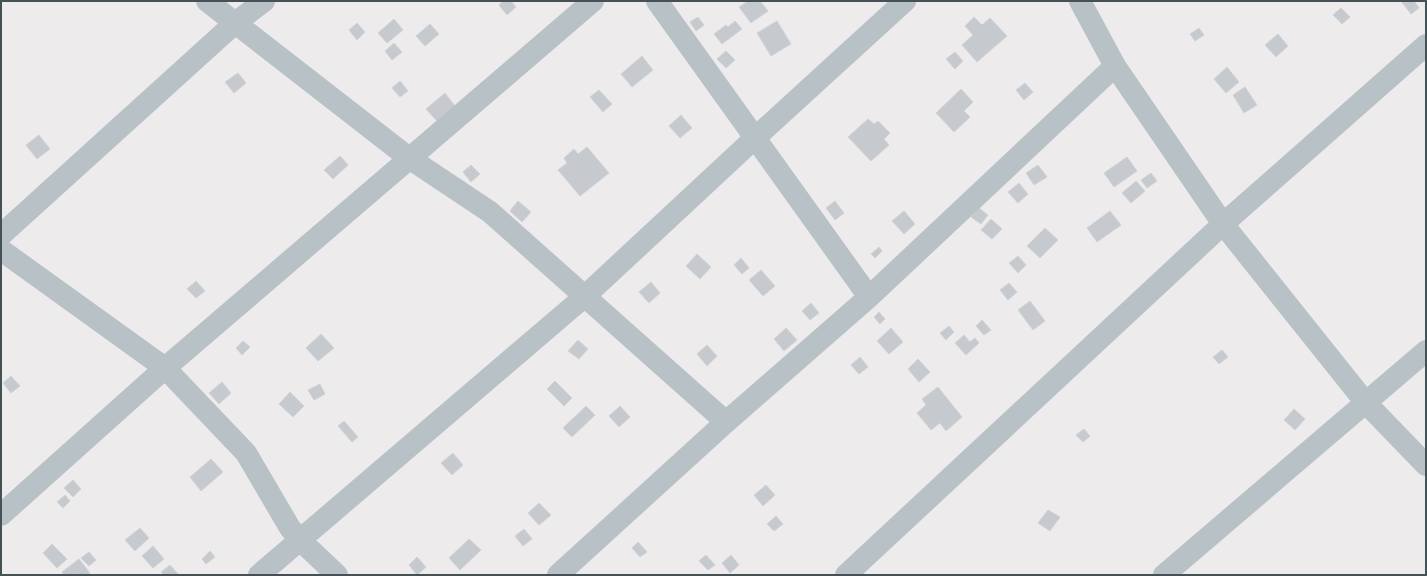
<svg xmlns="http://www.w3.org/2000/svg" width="1427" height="576" viewBox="0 0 1427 576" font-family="'DM Sans',sans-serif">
  <rect width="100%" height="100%" fill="#eeebec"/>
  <path fill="#c6c9cd" stroke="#d0d3d6" d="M503,1H511L516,7L507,15L499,5Z
    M748,1H760L768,11L751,23L739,7Z
    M1401,1H1414L1419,8L1411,14Z
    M1341,8L1350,17L1342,24L1333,15Z
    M698,17L704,25L696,31L690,22Z
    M974,17L982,25L990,18L1007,36L977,62L962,45L973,35L965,26Z
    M394,19L403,30L387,43L378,33Z
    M735,21L742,29L722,44L714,34L726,25L728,27Z
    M777,21L791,44L771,56L757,33Z
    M357,23L365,32L357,40L349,30Z
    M430,24L439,34L425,46L416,36Z
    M1199,28L1204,35L1195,41L1190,34Z
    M1278,34L1288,46L1276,57L1265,45Z
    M394,43L402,52L392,60L385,51Z
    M726,51L735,60L726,68L717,59Z
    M955,52L963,61L955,69L946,59Z
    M642,56L653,70L632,87L621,74Z
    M1227,67L1239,82L1226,93L1214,79Z
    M238,73L246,83L234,93L225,82Z
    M400,81L408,91L400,97L392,88Z
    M1025,83L1033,92L1024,100L1016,90Z
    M1245,87L1257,105L1244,113L1233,95Z
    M961,89L973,102L964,111L970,117L954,132L936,113Z
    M599,90L612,104L603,112L590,97Z
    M445,93L455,106L437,121L426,109Z
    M681,115L692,128L680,138L669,126Z
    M868,119L874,124L878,121L890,133L884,139L889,145L871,161L848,137Z
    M39,135L50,149L37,159L26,145Z
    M587,147L609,173L580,196L558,170L567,163L564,158L574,149L578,154Z
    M340,156L348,165L333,179L324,170Z
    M1127,157L1137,171L1114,187L1104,173Z
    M471,165L480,174L471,182L463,172Z
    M1038,165L1047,177L1034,185L1026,173Z
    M1151,173L1157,181L1147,188L1141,180Z
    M1136,181L1145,191L1131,203L1122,193Z
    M1019,183L1028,194L1018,203L1008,192Z
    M518,201L531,212L522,222L510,211Z
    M835,201L844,213L835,220L826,208Z
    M979,208L988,215L981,224L971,217Z
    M904,211L915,224L904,234L892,221Z
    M1110,211L1121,225L1097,242L1087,228Z
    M991,219L1002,229L992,239L981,230Z
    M1045,228L1058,240L1040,258L1027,246Z
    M879,247L882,251L875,258L871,254Z
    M697,254L711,267L700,279L686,266Z
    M1018,256L1026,265L1018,273L1009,263Z
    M741,258L749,268L742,274L734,265Z
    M761,270L775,286L763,296L749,280Z
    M196,281L205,291L196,298L187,289Z
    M651,282L660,293L649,303L639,292Z
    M1009,283L1017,292L1008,300L1000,290Z
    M1030,301L1045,321L1033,330L1018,310Z
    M811,303L819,313L810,320L802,311Z
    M879,312L885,319L880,324L874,317Z
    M982,320L991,330L984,335L976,326Z
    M949,326L954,332L946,340L940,333Z
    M786,328L797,340L784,351L774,339Z
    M891,328L903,342L889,354L877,341Z
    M321,334L334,348L318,361L306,348Z
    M964,335L970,342L975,338L979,343L966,355L955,343Z
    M578,340L588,349L579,359L568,351Z
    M243,341L250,347L242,355L236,348Z
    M707,345L717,356L707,366L697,354Z
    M1222,350L1228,357L1219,364L1213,357Z
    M860,357L868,367L859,374L851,365Z
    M918,359L930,372L919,382L908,369Z
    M11,376L20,386L11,393L3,383Z
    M555,381L572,398L564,406L547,389Z
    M222,382L231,393L219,404L209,393Z
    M320,384L325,394L314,400L308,390Z
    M938,387L962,417L946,431L940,423L931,430L917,413L926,405L922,399Z
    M290,392L304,406L293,417L279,404Z
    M586,406L595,415L572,437L563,428Z
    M620,406L630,417L619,427L609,416Z
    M1294,409L1305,419L1295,430L1284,420Z
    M344,421L358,437L352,442L338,426Z
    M1084,429L1090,436L1083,442L1076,435Z
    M453,453L463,465L452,475L441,463Z
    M211,459L223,472L201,491L190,477Z
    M73,480L81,489L73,497L64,488Z
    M766,485L775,495L763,506L754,495Z
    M65,495L70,501L63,508L57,502Z
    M539,503L551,515L539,525L528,513Z
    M1048,510L1060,517L1050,531L1038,523Z
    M776,516L783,524L774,531L767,524Z
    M140,528L149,538L135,551L125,540Z
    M524,529L532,539L523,546L515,536Z
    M469,539L481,550L460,570L449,558Z
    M638,542L647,552L640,557L632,548Z
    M52,544L67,559L57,568L43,553Z
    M153,546L164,559L153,568L142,556Z
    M210,551L215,557L206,564L202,559Z
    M89,552L96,560L89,566L81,558Z
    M706,555L715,565L708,570L699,561Z
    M731,555L739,565L730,573L722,563Z
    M417,557L426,567L417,575L409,565Z
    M79,559L90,573L87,575H64L62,572Z
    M170,565L178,574L177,575H164L161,572Z"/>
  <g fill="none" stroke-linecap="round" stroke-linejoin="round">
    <path stroke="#b8c2c6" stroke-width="22" d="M207,1L409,158L490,212L726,422
      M657,1L869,297
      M1080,1L1115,66L1223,224L1366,403L1426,465
      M1,235L235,23L264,1
      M1,250L165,368L246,453L290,528L300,540L337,575
      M1,515L165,368L593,1
      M259,575L584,297L756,137L905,1
      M558,575L726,422L869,297L1115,66
      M846,575L1223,224L1426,45
      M1164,575L1426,351"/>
  </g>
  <rect width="1427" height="576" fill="none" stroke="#465156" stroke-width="4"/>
</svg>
